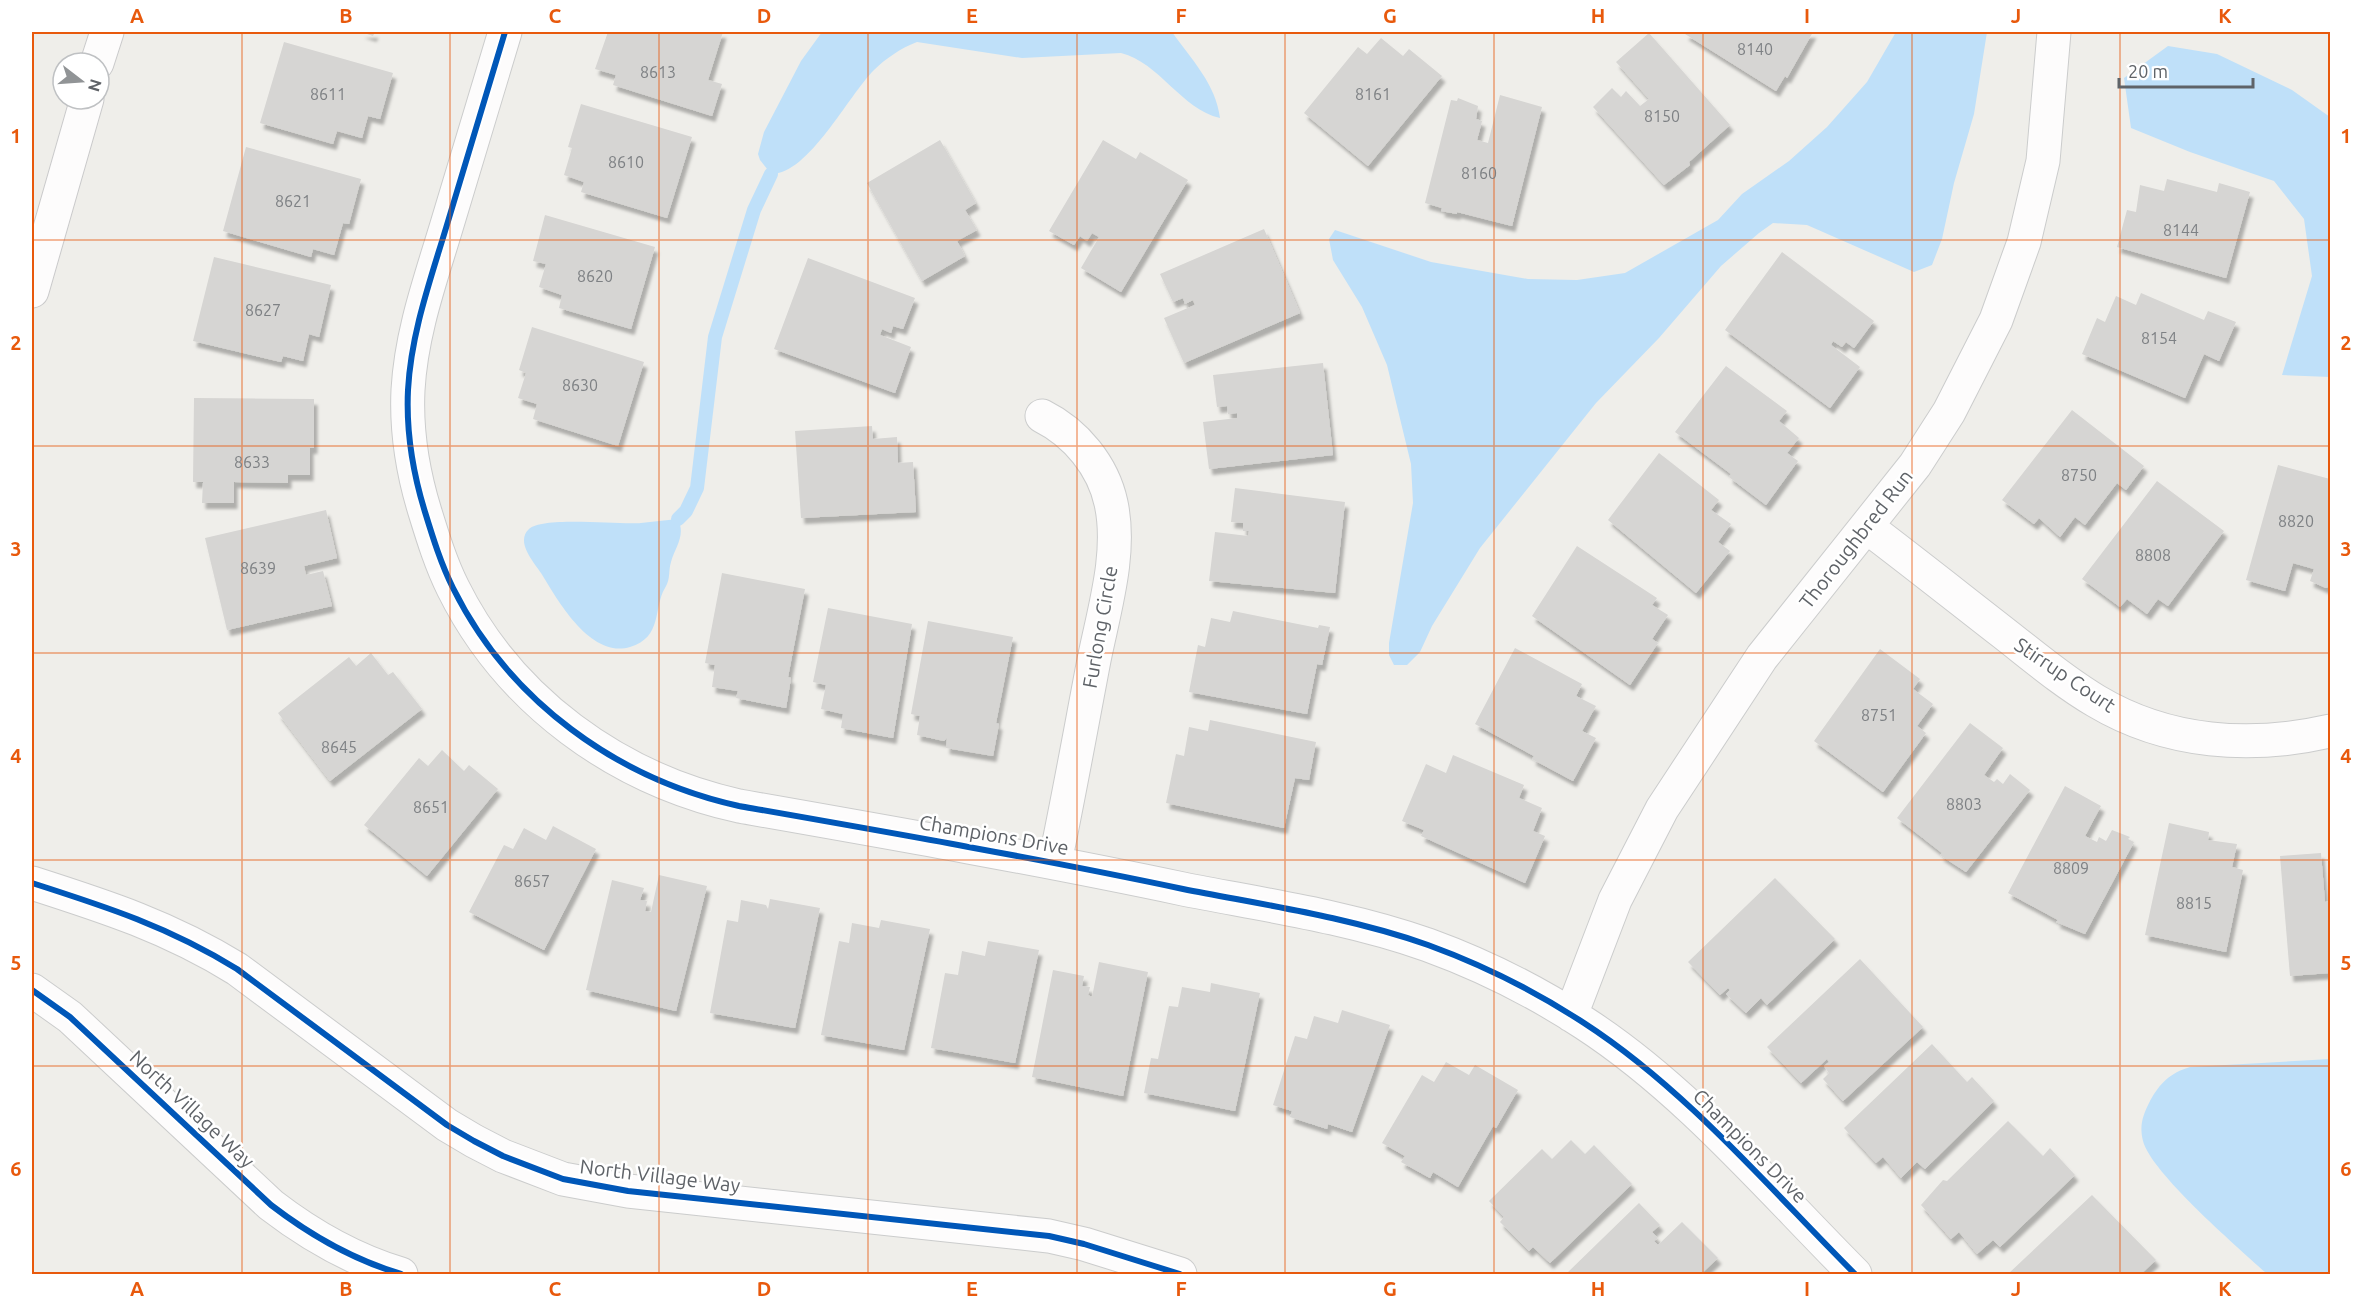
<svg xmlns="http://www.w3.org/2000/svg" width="2362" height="1306" viewBox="0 0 2362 1306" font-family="Ubuntu,sans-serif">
  <defs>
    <filter id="shadow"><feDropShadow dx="3.5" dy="6" stdDeviation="1.5" flood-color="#0004"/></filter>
  </defs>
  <rect width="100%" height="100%" fill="#efeeea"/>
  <path fill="#bfe0f9" d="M822,32H1172C1191,59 1216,84 1220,118C1181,109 1160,63 1121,53L1022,58L917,42C901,48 885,59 874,70C848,96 808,175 771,174L760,160L758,154L764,132L801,61Z
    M1896,32H1987L1974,114L1954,183L1942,239L1932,265L1914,272L1807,225L1773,223L1759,233L1721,266L1659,338L1596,403L1480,548L1432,626L1420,652L1407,665H1394L1389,655V643L1413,503L1411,464L1387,365L1362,307L1333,260L1329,239L1335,230L1431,262L1528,279L1577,280L1625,273L1718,220L1742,194L1789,161L1827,127L1867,82Z
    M2168,46L2217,54L2292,90L2330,117V377L2282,375L2312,276L2304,219L2274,181L2190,152L2131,128L2124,78Z
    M678,519C686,536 675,547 671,562C668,572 671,578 665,588C653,608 663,637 630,647C590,659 557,599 541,573C534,562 515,542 529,529C543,516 619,525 641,523C653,522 665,520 678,519Z
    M2330,1059V1274H2267C2239,1248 2152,1174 2143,1141C2139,1125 2143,1115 2150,1101C2160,1083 2170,1073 2190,1067Z"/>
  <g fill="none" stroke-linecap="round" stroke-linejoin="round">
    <path stroke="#bfe0f9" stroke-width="14" d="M678,519L686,511L697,488L715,337L754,210L771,174"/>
  </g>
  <path fill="#d6d5d3" filter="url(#shadow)" d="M361,32H375L373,36Z
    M608,32H723L708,80L722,84L712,116L613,85L616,75L595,69Z
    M1687,32H1813L1787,78L1785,76L1776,91L1685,34Z
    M1649,33L1730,125L1689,162L1690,165L1664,185L1593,107L1612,88L1621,97L1626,91L1640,106L1649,99L1616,62Z
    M1381,38L1403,56L1409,49L1442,76L1368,166L1304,113L1358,47L1367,54Z
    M284,42L393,73L380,119L368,116L362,138L337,131L333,144L260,123Z
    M1500,95L1542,107L1512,226L1457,212V214L1441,211L1442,208L1425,203L1451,100L1457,101L1458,98L1478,106L1476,119L1482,121L1477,140L1488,143Z
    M581,104L692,137L667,218L581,192L584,182L564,175L572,148L568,147Z
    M940,140L976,203L965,210L977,230L957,241L965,256L922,281L867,183Z
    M1103,140L1136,159L1140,152L1188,180L1121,292L1081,268L1099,237L1092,233L1087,241L1080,236L1074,245L1049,231Z
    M246,147L361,179L349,224L343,223L334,255L313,249L311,257L223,231Z
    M2167,179L2217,192L2219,183L2250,192L2226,278L2117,247L2127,210L2136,212L2140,185L2164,191Z
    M545,215L655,247L631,329L559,308L562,295L539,287L546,264L533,261Z
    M1264,229L1300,313L1184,363L1164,318L1195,305L1193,300L1185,304L1183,298L1173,302L1160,274Z
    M1782,252L1874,321L1854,348L1846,342L1842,347L1833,341L1831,345L1860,367L1830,408L1725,330Z
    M214,257L331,285L319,337L309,334L303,361L283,356L281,362L193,341Z
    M808,258L915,298L903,329L893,326L891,333L882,329L880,335L911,347L895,393L774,349Z
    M2141,293L2204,320L2208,311L2236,322L2219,361L2204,354L2185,398L2082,354L2097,318L2105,322L2116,296L2136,305Z
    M532,327L644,362L618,446L533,419L537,404L518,398L526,373L519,370Z
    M1323,363L1333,455L1209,469L1203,422L1237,418V413L1228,414L1227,406L1217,407L1213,375Z
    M1726,366L1787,411L1779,421L1799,438L1787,453L1798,461L1766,505L1729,477L1731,474L1675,432Z
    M194,398L314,399V448H310V475H288V483L234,482V503H202L203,482H193Z
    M2072,410L2144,466L2126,490L2117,483L2085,525L2075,517L2060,537L2039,518L2034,524L2002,500Z
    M872,426L873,439L897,437L898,463L913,462L916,512L801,518L795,431Z
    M1659,453L1719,500L1711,510L1731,524L1718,542L1730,551L1696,593L1608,520Z
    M2278,465L2330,479V586L2326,588L2310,581L2314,569L2293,563L2285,591L2246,580Z
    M2157,481L2224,531L2168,606L2158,599L2147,614L2127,599L2120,607L2082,579Z
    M1235,488L1345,502L1335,593L1209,581L1215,532L1248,536L1249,531H1243V523L1231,522Z
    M326,510L337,558L304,566L306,575L323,571L332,606L227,630L205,538Z
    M1577,546L1657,598L1652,605L1668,615L1652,639L1658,643L1630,685L1532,616Z
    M722,573L805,589L788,677L791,678L786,708L736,698L738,691L712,687L715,665L705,663Z
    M828,608L912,624L893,738L841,728L843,714L821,709L826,685L813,682Z
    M1233,611L1318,628L1319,625L1330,627L1322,665L1317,664L1307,714L1189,692L1198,645L1205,647L1211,618L1230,622Z
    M928,621L1013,637L996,723L999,724L993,756L946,748L947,738L944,741L917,735L920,716L911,714Z
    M1515,648L1582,684L1576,696L1596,706L1582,731L1596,738L1573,781L1532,759L1534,756L1475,724Z
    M1880,649L1920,679L1913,689L1933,704L1917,726L1926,733L1883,792L1814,741Z
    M371,653L388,675L393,672L422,709L330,781L278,713L349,657L356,666Z
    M1210,720L1316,742L1309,780L1295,778L1284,828L1166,803L1176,754L1184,756L1189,727L1208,731Z
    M1970,723L2003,748L1984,775L1994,782L1997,779L2003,784L2010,774L2030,790L1966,872L1940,855L1942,853L1897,818Z
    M442,750L464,771L469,765L498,789L427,876L364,825L419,758L428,766Z
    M1453,755L1524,785L1519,798L1542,808L1533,831L1545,836L1525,883L1421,836L1424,830L1402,821L1426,764L1446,773Z
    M2065,786L2101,806L2085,836L2097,842L2099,837L2106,841L2112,830L2130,837L2128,839L2134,842L2085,934L2056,922L2058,920L2008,893Z
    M2169,823L2209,832L2208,840L2237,844L2232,867L2243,870L2226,952L2145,935Z
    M553,826L596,849L544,950L469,912L504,845L513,849L524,828L546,840Z
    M2321,853L2325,902L2330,901V973L2290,976L2280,856Z
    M659,875L707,886L676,1011L586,990L612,880L644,888L640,900L647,901L645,911L651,912Z
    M1775,878L1835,939L1767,1005L1761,998L1746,1013L1726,994L1730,990L1728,988L1720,995L1688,962Z
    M770,899L820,908L795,1028L710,1013L727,920L738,922L741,900L766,905L768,909Z
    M881,920L930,929L904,1050L821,1035L839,941L849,943L852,923L879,928Z
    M988,941L1039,950L1015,1063L931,1048L945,973L958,975L962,951L985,956Z
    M1860,959L1923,1027L1843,1101L1823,1079L1829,1073L1824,1066L1829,1062L1827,1059L1801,1083L1767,1047Z
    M1099,962L1148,972L1123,1096L1032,1077L1053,970L1084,976L1082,986L1090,987L1088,995L1092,997Z
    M1211,983L1260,993L1235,1111L1144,1093L1151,1058L1158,1059L1169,1006L1178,1007L1182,987L1210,992Z
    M1342,1010L1390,1025L1352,1132L1328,1124L1327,1129L1290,1117L1292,1111L1273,1105L1295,1036L1307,1039L1314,1016L1338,1023Z
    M1932,1044L1967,1082L1972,1077L1994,1101L1925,1169L1917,1162L1901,1178L1883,1157L1876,1163L1844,1128Z
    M1446,1062L1469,1075L1475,1065L1518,1090L1496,1128L1493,1126L1458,1187L1433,1172L1430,1178L1401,1162L1405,1156L1382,1143L1422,1075L1434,1082Z
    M2008,1121L2043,1156L2050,1148L2075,1175L2000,1247L1993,1240L1977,1254L1959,1232L1951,1239L1921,1205L1943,1180L1947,1181Z
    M1571,1140L1585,1154L1594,1145L1632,1184L1550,1263L1533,1247L1529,1251L1500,1222L1504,1217L1489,1201L1542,1149L1552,1159Z
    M2092,1195L2156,1260L2141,1274H2008Z
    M1639,1203L1660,1225L1652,1232L1658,1238L1654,1241L1658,1245L1682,1222L1718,1258L1701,1274H1566Z"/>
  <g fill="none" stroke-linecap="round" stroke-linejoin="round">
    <defs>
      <path id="street" d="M505,32C486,97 466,162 446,228C430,281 411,334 408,390C406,431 413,473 425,512C433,538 441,564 453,588C509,701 617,779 739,806C887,832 1036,858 1183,889C1264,905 1349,917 1428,945C1483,965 1535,991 1584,1023C1686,1089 1770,1189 1855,1274
        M1042,416C1076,433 1103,466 1111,503C1122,553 1104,610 1094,660C1081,728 1069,795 1055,862
        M1867,527C1912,561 1956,596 2001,631C2032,655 2062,681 2096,701C2168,744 2251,749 2330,731
        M32,883C107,907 169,927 237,969L447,1125L474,1141L503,1156L563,1179L628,1191L1049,1236L1084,1244L1180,1274
        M32,990L70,1017L271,1205C310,1235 354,1260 401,1274
        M1571,1015L1615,900L1662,809L1762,657L1915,465L1949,412L1996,320L2024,242L2043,161L2054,32"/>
      <path id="secondary" d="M97,63L107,32
        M32,291L87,99"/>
    </defs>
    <use href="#street" stroke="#cbcccc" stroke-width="35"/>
    <use href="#secondary" stroke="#cacacb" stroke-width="35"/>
    <use href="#street" stroke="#fdfcfc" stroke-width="33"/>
    <use href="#secondary" stroke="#fdfcfc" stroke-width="33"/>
    <defs>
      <path id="cycleway" d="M505,32C486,97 466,162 446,228C430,281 411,334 408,390C406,431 413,473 425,512C433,538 441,564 453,588C509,701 617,779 739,806C887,832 1036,858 1183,889C1264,905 1349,917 1428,945C1483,965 1535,991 1584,1023C1686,1089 1770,1189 1855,1274
        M32,883C107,907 169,927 237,969L447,1125L474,1141L503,1156L563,1179L628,1191L1049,1236L1084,1244L1180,1274
        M32,990L70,1017L271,1205C310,1235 354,1260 401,1274"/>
    </defs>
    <use href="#cycleway" stroke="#fff" stroke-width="10"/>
    <use href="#cycleway" stroke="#0057b8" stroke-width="6"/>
  </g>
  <path fill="none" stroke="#e8590c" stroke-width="1.5" stroke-opacity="0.55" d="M242,32V1274M450,32V1274M659,32V1274M868,32V1274M1077,32V1274M1285,32V1274M1494,32V1274M1703,32V1274M1912,32V1274M2120,32V1274M32,240H2330M32,446H2330M32,653H2330M32,860H2330M32,1066H2330"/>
  <g text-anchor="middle" stroke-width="5" stroke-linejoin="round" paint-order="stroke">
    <g font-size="16" fill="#7e8184">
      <text x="1755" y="55">8140</text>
      <text x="658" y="78">8613</text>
      <text x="328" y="100">8611</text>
      <text x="1373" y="100">8161</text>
      <text x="1662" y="122">8150</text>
      <text x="626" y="168">8610</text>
      <text x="1479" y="179">8160</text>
      <text x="293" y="207">8621</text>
      <text x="2181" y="236">8144</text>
      <text x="595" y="282">8620</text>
      <text x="263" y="316">8627</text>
      <text x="2159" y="344">8154</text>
      <text x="580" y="391">8630</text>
      <text x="252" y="468">8633</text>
      <text x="2079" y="481">8750</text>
      <text x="2296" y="527">8820</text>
      <text x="2153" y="561">8808</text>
      <text x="258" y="574">8639</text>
      <text x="1879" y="721">8751</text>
      <text x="339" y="753">8645</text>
      <text x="1964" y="810">8803</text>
      <text x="431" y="813">8651</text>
      <text x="2071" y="874">8809</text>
      <text x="532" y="887">8657</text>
      <text x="2194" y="909">8815</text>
    </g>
    <g font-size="20" fill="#5f6368" stroke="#fff">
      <text transform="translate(1856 539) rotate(-52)" y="7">Thoroughbred Run</text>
      <text transform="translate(1100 627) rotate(-80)" y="7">Furlong Circle</text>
      <text transform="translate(2065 675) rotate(34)" y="7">Stirrup Court</text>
      <text transform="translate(994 835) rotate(10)" y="7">Champions Drive</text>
      <text transform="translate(192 1109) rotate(43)" y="7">North Village Way</text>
      <text transform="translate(1750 1146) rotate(45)" y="7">Champions Drive</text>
      <text transform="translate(660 1176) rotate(7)" y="7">North Village Way</text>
    </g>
  </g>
  <rect width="2362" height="1306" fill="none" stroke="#ffffff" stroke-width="66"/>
  <g transform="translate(81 81) rotate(107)"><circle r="28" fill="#ffffff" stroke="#bfc1c3" stroke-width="1.5"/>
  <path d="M0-4.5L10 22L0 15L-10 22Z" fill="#919496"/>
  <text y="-9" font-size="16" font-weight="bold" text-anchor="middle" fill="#5f6368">N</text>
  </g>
  <path d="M2119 78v9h134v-9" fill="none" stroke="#5f6368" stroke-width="3"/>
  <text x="2128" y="78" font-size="18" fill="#5f6368" stroke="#ffffff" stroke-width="4.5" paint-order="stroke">20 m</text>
  <rect x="33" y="33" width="2296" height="1240" fill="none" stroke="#e8590c" stroke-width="2"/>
  <g font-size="20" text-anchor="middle" font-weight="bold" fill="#e8590c">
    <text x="137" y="23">A</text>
    <text x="346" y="23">B</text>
    <text x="555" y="23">C</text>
    <text x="764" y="23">D</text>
    <text x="972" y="23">E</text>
    <text x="1181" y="23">F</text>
    <text x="1390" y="23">G</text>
    <text x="1598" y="23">H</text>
    <text x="1807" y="23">I</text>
    <text x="2016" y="23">J</text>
    <text x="2225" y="23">K</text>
    <text x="16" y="143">1</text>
    <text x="2346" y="143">1</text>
    <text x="16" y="350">2</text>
    <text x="2346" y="350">2</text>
    <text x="16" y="556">3</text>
    <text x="2346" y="556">3</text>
    <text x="16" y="763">4</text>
    <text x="2346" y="763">4</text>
    <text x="16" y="970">5</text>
    <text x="2346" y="970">5</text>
    <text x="16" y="1176">6</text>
    <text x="2346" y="1176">6</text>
    <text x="137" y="1296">A</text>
    <text x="346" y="1296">B</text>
    <text x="555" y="1296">C</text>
    <text x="764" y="1296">D</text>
    <text x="972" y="1296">E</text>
    <text x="1181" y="1296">F</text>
    <text x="1390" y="1296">G</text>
    <text x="1598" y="1296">H</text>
    <text x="1807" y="1296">I</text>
    <text x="2016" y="1296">J</text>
    <text x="2225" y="1296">K</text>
  </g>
</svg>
